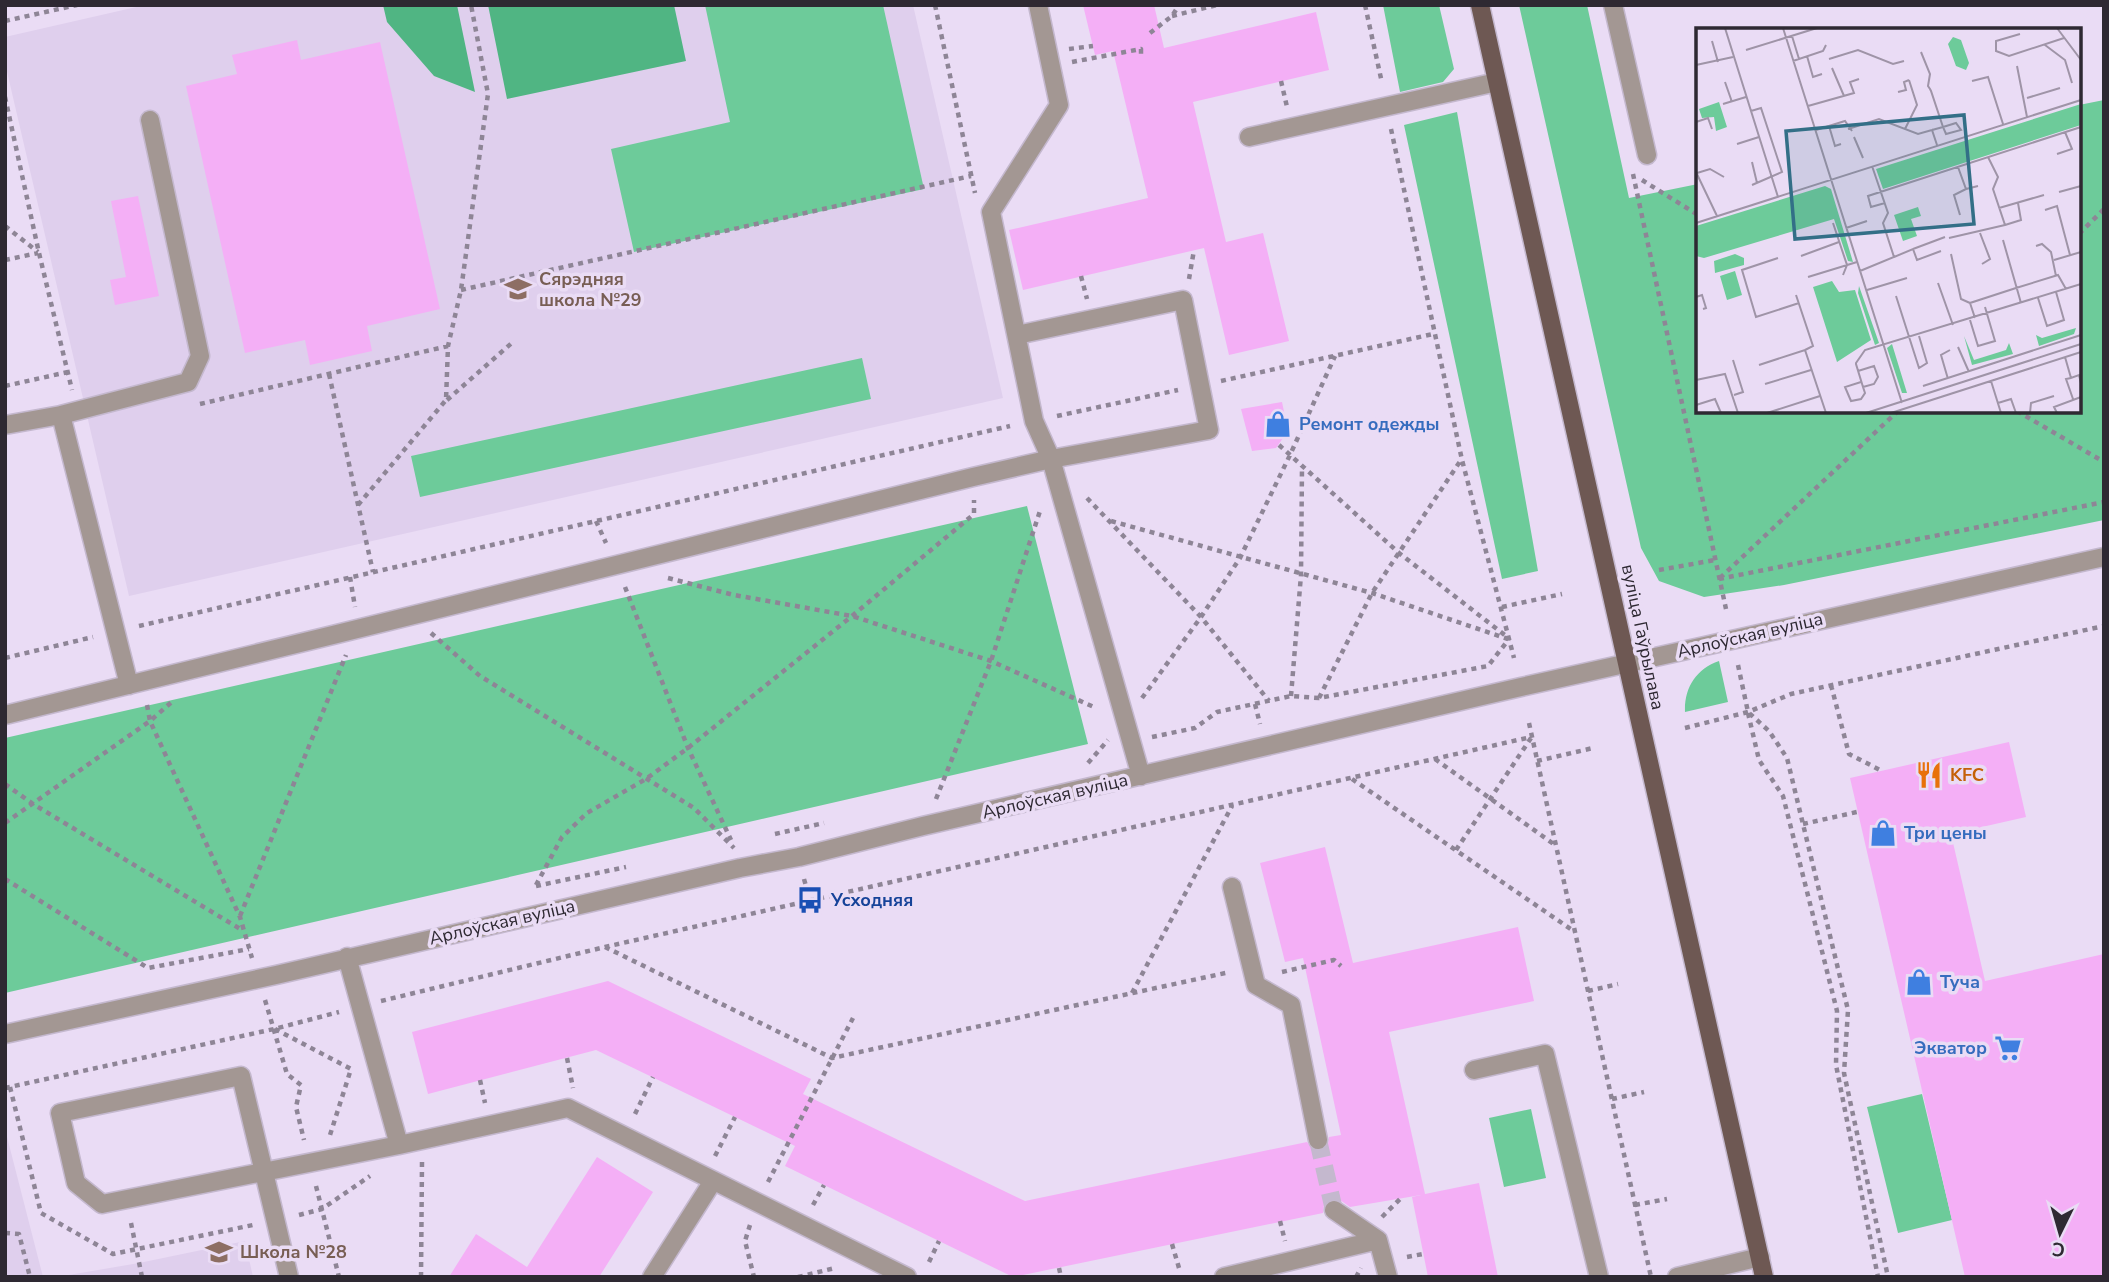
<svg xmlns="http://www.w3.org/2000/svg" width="2109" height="1282" viewBox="0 0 2109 1282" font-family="'Nunito Sans',sans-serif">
  <rect width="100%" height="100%" fill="#eadcf5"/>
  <path fill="#dfcfed" d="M145,5H913L1003,398L129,596L5,63V37Z
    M5,1129L43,1277H5Z
    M245,1241L253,1277H57L139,1263Z"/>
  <path fill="#6dcb9a" d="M705,5H883L924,189L634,252L611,149L730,122Z
    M1383,5H1439L1454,69L1443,82L1400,92Z
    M1519,5H1587L1629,198L1698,184V411H2079V105L2104,100V520L1784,585L1704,597L1659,581L1641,548Z
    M1457,112L1538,571L1502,579L1404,125Z
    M862,358L871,399L420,497L411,456Z
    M1027,506L1088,744L5,993V738Z
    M1719,661L1728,702L1685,712C1684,688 1696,669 1719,661Z
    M1922,1094L1952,1220L1898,1233L1867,1107Z
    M1531,1109L1546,1178L1504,1187L1489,1118Z"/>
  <path fill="#50b583" d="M383,5H457L475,92L434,76L387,22Z
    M488,5H674L686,61L507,99Z"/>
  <path fill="#f4aff6" d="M1083,5H1154L1164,48L1316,12L1329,70L1193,102L1226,242L1263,233L1289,341L1229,355L1204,248L1023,290L1009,230L1148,198L1113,51L1095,55Z
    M297,40L301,60L380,42L440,309L367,326L372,351L310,365L305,340L245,353L186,86L237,74L232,55Z
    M138,196L159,296L115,305L110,280L126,277L111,201Z
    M1282,402L1288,431L1276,448L1252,451L1241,409Z
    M2009,742L2026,817L1951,834L1985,981L2104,954V1277H1965L1850,778Z
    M1325,847L1353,963L1518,927L1534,1001L1389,1032L1425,1194L1479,1183L1498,1277H1428L1412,1197L1421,1195L1350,1207L1340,1200H1330L1324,1204L1323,1213L1013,1277L785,1166L795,1146L596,1050L428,1094L412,1032L608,981L811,1079L803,1094L1025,1201L1307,1142L1314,1150L1321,1151L1328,1144L1329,1137L1341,1135L1303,958L1285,962L1260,863Z
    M597,1157L653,1192L599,1277H449L476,1234L527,1267Z"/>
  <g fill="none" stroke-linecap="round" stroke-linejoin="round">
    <path stroke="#c4b8ce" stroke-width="18" stroke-dasharray="18 9" stroke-linecap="butt" d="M1318,1140L1334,1210"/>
    <defs>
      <path id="minor" d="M1038,5L1059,105L991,212L1034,421L1051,459L1141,776
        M1613,5L1647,155
        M1249,137L1497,82
        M61,415L188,382L200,356L150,120
        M5,425L61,415L129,685
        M5,715C328,637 650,556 973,477L1051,459L1209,430L1183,300L1017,335
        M1232,887L1256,985L1291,1005L1318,1140
        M347,957L399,1145L568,1108L907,1277
        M5,1034L276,975L740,868L799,857L923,826L1521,687L2104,557
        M1474,1070L1545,1054L1599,1277
        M1334,1210L1378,1240L1388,1277
        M289,1277L241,1076L60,1113L76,1183L102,1204L399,1145
        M652,1277L713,1181
        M1224,1277L1378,1240
        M1677,1277L1760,1257"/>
      <path id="major" d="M1480,5L1764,1277"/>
    </defs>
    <use href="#minor" stroke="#c4b8ce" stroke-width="21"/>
    <use href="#major" stroke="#c4b8ce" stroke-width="21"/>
    <path stroke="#8e8596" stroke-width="4.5" stroke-dasharray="5 5" stroke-linecap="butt" d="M935,5L975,193
      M1365,5L1382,83
      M1172,16L1217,5
      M5,21L77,5
      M1150,33L1172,16L1179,5
      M1069,49L1093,46
      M1072,62L1141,49V54
      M1281,81L1287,107
      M5,97L39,253L72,390
      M1391,129L1462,460L1514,658
      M1633,174L1726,609
      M1642,180L1698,215
      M5,226L38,252
      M2079,234L2104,209
      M5,260L38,253
      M1081,276L1087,299
      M1189,279L1194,250
      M461,290L971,176
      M329,374L373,572
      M1221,381L1433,334
      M5,386L68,372
      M447,400L514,341
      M200,404L448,346
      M2017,411L2104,462
      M1057,416L1178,390
      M1279,445L1399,553L1506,636
      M1087,498L1201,617L1269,701
      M358,505L446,400L448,346L461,290L488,94L471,5
      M596,521L606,543
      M1111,521L1372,593L1508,639
      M1659,570L1715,560
      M350,577L355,607
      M668,578L734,595L852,616L991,661L1096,708
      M1720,578L1898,411
      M1719,579L2104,502
      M625,587L688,748L731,840
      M1502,607L1562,594
      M139,626L1010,426
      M431,633L480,676L694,808L734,848
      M5,658L93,637
      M1738,665L1748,712L1769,731L1787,758L1848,1010L1844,1073L1888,1277
      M1831,685L1849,754L1882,771
      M1291,696L1301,575L1302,466
      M1142,698L1201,617L1240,558L1290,455L1335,356
      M1319,698L1372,593L1461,460
      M1255,704L1260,724
      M147,705L150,721L240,917L252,958
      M1748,713L1759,760L1783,796L1837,1011L1836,1065L1878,1277
      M1529,723L1651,1277
      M1685,728L1748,712L1791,694L2104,626
      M1152,737L1195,728L1217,712L1291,696L1319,698L1488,666L1509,639
      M1435,759L1555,845
      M1537,761L1593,748
      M1088,763L1108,740
      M1352,779L1575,932
      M5,784L33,804L242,930
      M936,799L991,661L1040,511
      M5,823L150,721L174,700
      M1803,824L1857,812
      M775,834L824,823
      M1456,850L1531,738
      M5,879L148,968L249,949
      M804,879L810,900
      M536,885L562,837L587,813L646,779L688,748L852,616L974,514V500
      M536,886L626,867
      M240,916L346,655
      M605,947L832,1058L1230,972
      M1282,972L1334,960L1341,966
      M1588,991L1618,984
      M1132,993L1232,806
      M265,1000L287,1074L301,1085L296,1107L304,1140
      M381,1001L605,947L1531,737
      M275,1029L351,1069L330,1135
      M567,1058L573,1088
      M480,1080L485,1103
      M10,1087L41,1213L113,1254L253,1225
      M5,1088L274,1029L339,1012
      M1612,1099L1644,1092
      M635,1114L653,1077
      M715,1156L735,1117
      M768,1182L853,1018
      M316,1186L339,1277
      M813,1205L824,1185
      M1635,1205L1667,1199
      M299,1215L322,1209L370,1176
      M1382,1217L1401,1198
      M1280,1221L1285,1241
      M131,1223L142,1277
      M750,1225L745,1241L754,1277
      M5,1233L19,1234L30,1277
      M1172,1244L1179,1268
      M1407,1257L1423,1254
      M929,1262L939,1241
      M1059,1268L1061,1277
      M421,1277L422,1162
      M798,1277L835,1268
      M1356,1277L1361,1268"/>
    <use href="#minor" stroke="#a39793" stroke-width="18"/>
    <use href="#major" stroke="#6e5853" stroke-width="18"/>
  </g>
  <defs>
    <symbol id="school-bare" viewBox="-9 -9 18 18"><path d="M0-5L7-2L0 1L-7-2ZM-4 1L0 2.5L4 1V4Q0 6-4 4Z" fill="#8d6e63" stroke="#eadcf5" stroke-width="2.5" paint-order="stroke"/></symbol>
    <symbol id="shop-bare" viewBox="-9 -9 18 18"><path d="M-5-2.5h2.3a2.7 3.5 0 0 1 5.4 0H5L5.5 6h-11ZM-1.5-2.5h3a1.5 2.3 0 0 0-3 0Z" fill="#3f7fe0" stroke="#eadcf5" stroke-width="2.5" paint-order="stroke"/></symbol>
    <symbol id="restaurant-bare" viewBox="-9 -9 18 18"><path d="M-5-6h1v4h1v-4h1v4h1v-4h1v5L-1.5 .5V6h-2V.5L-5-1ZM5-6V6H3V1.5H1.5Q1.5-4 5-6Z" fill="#e8710a" stroke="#eadcf5" stroke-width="2.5" paint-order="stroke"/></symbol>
    <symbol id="bus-bare" viewBox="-9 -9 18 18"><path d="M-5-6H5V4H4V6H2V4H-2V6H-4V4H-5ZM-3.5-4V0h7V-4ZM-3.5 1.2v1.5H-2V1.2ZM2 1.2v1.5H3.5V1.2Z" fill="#1a4fb4" stroke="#eadcf5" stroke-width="2.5" paint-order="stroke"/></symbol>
    <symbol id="supermarket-bare" viewBox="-9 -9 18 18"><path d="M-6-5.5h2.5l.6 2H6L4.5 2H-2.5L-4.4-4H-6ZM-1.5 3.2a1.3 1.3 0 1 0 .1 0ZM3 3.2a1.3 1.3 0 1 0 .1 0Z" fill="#3f7fe0" stroke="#eadcf5" stroke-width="2.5" paint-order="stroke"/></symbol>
  </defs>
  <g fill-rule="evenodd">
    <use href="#school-bare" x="499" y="270" width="38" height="38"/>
    <use href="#shop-bare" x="1259" y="405" width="38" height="38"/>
    <use href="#restaurant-bare" x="1910" y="756" width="38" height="38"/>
    <use href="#shop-bare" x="1864" y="814" width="38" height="38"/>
    <use href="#bus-bare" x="791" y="881" width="38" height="38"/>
    <use href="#shop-bare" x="1900" y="963" width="38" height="38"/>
    <use href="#supermarket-bare" x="1989" y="1029" width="38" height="38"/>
    <use href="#school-bare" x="200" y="1233" width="38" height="38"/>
  </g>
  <g text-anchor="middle" stroke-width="7" stroke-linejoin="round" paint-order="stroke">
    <g font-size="18" font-weight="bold" fill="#785e54" stroke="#eadcf5" text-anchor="start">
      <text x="539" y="285">Сярэдняя<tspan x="539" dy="21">школа №29</tspan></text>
      <text x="240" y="1258">Школа №28</text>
    </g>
    <g font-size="18" font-weight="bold" fill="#366cbe" stroke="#eadcf5" text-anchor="start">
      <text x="1299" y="430">Ремонт одежды</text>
      <text x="1904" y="839">Три цены</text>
      <text x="1940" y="988">Туча</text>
      <text x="1987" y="1054" text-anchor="end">Экватор</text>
    </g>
    <g font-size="18" fill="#2e2932" stroke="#eadcf5">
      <text transform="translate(1750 635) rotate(-13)" y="6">Арлоўская вуліца</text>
      <text transform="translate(1643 637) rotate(78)" y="6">вуліца Гаўрылава</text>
      <text transform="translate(1055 796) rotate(-13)" y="6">Арлоўская вуліца</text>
      <text transform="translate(502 922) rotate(-13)" y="6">Арлоўская вуліца</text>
    </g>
    <g font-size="18" font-weight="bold" fill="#c56008" stroke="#eadcf5" text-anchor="start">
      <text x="1950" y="781">KFC</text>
    </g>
    <g font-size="18" font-weight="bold" fill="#164399" stroke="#eadcf5" text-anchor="start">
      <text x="831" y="906">Усходняя</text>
    </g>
  </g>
  <g transform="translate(1696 28)">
    <rect width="385" height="385" fill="#eadcf5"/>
    <path d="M257,9L265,12L273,35L270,42L260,38L252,16ZM23,74L31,99L20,103L18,89L6,90L3,81ZM385,76V97L187,161L180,141ZM129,158L135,161L157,234L152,233L138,191L8,230L0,228V198ZM222,179L225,188L215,191L221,208L207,213L198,187ZM39,226L48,230V237L19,245L18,233ZM39,243L46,267L31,272L24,248ZM136,253L143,264L159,262L175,312L141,334L117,259ZM163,258L183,315L179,317L162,265ZM380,300L378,306L343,318L340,307L346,310ZM268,308L278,332L310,322L313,315L317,326L276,337ZM196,316L211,365H206L191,320Z" fill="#6dcb9a"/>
    <path fill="none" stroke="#9f94a7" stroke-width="2" d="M29,0L82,169M87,0L206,375M361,0L385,32M324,6L300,13V23L313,28L368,10M96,8L103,31M16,13L22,34M349,17L369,32L376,55M50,22L121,0M225,24L234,46L232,58L234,61L235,63L247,99L250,106L265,102L260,95L247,99L236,102M111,28L117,49L126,46M133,31L162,22L197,36L208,33M97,33L127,23L130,17M0,37L37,29M321,38L331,89M136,40L148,68M276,53L292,49L307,96M29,54L36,74M202,64L210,62L208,54L213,52M331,70L364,60M27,76L50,69M112,78L158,65L154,54L163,51M55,83L65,80L86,144L56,157M0,94L12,90L16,101M133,98L139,118L145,116M152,101L183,91L222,106L236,102L241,117M209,101L221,77L213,52M120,102L149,93L156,103M158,109L167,130M41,116L63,109M361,126L376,121L369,104M56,134L61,155M262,139L270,161L282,158M0,144L21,188M1,145L14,141L28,149M363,164L385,158M189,175L175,179L172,168L385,99M303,180L348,167M349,182L361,178L374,227M264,187L258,167L270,161M0,195L385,72M137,195L151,237L147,247M309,197L325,192L322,175M150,200L171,193M284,205L294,231L286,236M253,210L309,197L297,161L302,149L292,129M307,212L325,275M340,218L346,216L355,224L360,248M217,221L249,209M255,226L265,271L274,275M105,228L143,214M198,229L217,221L221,232L245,223M82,230L46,242L60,289L103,275M358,232L385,224M164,243L198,229L187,195L192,185L176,138M112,249L161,234M242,255L257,297M171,262L211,250M100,267L117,318L109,322M200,268L223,340L231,335L223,308M0,269L6,267L10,280L7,281M342,270L351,298L368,292L360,264M279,290L274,275L320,260L362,247L370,261M274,292L282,318L299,313L289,279M262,319L273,344M369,329L375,350L383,347L385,355M37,332L47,364L38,367M63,337L109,322L130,385M162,343L178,338L182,349L178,356L167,359M375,350L370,351L377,371M252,351L245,327L254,322M0,352L29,346L42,385M295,353L305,385M165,354L149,359L155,373L165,371L169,365L167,359L160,336V335L169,322L385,256M69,356L115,342M227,358L385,307M302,375L315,371L320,385M0,377L19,371L25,385M71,385L124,368M170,385L385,316M195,385L385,324M334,385L335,375L358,368M361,385L358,379L385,369"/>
    <path fill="#336f87" fill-opacity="0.15" stroke="#336f87" stroke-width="3.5" d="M268,87L278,196L99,211L90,103Z"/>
    <rect width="385" height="385" fill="none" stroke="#2e2932" stroke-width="3.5"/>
  </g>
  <rect width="2109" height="1282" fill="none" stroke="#2e2932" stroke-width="14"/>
  <g transform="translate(2060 1233) rotate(185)" stroke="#eadcf5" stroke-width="5" paint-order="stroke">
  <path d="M0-5L12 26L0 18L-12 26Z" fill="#2e2932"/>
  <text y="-10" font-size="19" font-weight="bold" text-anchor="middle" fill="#2e2932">С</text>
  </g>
</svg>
